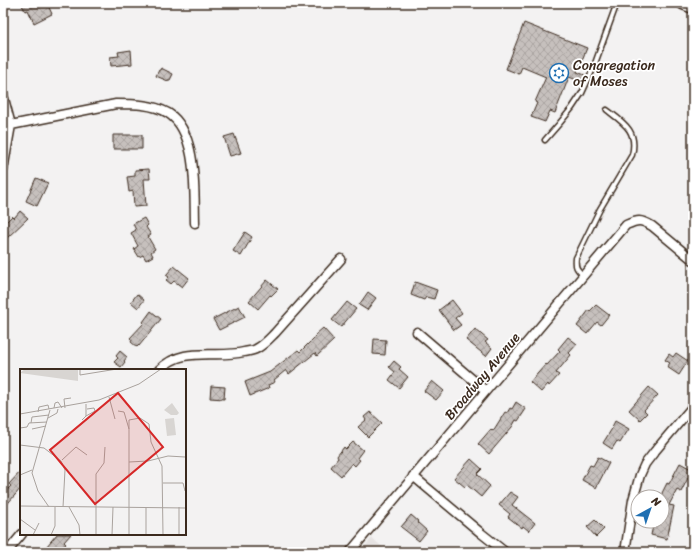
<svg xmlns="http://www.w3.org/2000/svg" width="696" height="555" viewBox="0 0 696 555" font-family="Sriracha,sans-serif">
  <defs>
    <pattern id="building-cross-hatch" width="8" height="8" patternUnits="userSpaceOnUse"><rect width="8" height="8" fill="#c6c0bd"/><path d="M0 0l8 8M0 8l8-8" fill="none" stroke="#aba5a2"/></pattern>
  </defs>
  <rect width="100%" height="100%" fill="#f3f2f2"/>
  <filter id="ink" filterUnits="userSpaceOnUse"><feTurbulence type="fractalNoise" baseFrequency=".025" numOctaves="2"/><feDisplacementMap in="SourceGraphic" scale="8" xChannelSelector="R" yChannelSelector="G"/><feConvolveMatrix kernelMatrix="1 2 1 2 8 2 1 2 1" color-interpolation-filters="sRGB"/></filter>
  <g filter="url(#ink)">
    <path fill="#e6e3e2" d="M372,538L388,552H360Z"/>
    <path fill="url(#building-cross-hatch)" stroke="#3b2a1e" d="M21,3H47L52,14L34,23L28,10L25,11Z
      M524,23L587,48L577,72L585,75L582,82L569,77L555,113L550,111L545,122L531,117L537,103L535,102L546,77L522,67L519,74L506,69Z
      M131,50L132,64L111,66L110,57L119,56L118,52Z
      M161,68L173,74L170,80H168V81L156,76L159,70H160Z
      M234,134L241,153L230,156L224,137Z
      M113,135H142V149H113Z
      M149,169L150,179H144L146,206L134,207L133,191L129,192L127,177L135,176V170Z
      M36,178L48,183L37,206L26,201Z
      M20,211L28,218L7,238L3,235V225L12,216L14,218Z
      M144,218L148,225L146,227L151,235L148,237L155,249L151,252L153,256L146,260L143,255L139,257L134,249L138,246L131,233L136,230L133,224Z
      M245,232L252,237L241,256L233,251Z
      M174,266L189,278L182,287L174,281L171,284L166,280L169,277L166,275Z
      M267,280L278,289L271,296L270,295L258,309L249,301Z
      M415,282L437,290L434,299L426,297L424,300L411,295Z
      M368,292L376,298L367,310L359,305Z
      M137,294L144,300L138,308L131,302Z
      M452,300L462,313L455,318L461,325L454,330L439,310Z
      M347,302L356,309L341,327L332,320Z
      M596,305L609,315L601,325L597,322L587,334L577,326L589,310L590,311Z
      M239,306L245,317L219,330L213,319Z
      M151,311L161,319L139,346V345L137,347L131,342L132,340L130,338L144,323L143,322Z
      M323,328L334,340L317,356L315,353L289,374L286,370L274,380L275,382L268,385L269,388L250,396L245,382L270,372L298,350L300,352L316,336L315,335Z
      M475,329L488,340L485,342L492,348L486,356L466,340Z
      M568,337L577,344L569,353L571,355L556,373L559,375L549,386L548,384L541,392L530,382L546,364L547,365L560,351L558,349Z
      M374,339L386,340L385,355L373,354Z
      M120,351L127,357L124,361L125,362L121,367L114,362L118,358L116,356Z
      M676,353L688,361L679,375L667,367L670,363L665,360L669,354L673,357Z
      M394,361L401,367L399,369L408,377L399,388L389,380L395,372L389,367Z
      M432,381L444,391L436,400L424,391Z
      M211,386L225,387L224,399L210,398Z
      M649,387L658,395L644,410L647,413L640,420L629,410Z
      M516,402L526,409L518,421L516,420L512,427L489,454L478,444L491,429L493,431L505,412L507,413L510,408L512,409Z
      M370,412L382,423L368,437L358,427L366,420L364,417Z
      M615,421L629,429L620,443L617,441L612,449L603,443L613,427H612Z
      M353,442L363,450L357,458L360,460L355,466L352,463L341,476L331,467L338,458L337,456L344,447L346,449Z
      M598,457L609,463L596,488L582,480L590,465L593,466Z
      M471,459L482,469L477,474L490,486L481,497L467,485L465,487L454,478Z
      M680,463L693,470V473L690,479L688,478L681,492L677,490L669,505L674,506L667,539L651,535L654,521H662V493L667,483L669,484Z
      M21,471V488L3,509V494L11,486L9,484Z
      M510,492L518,497L512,505L535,523L529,531L523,526L522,528L508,517L510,514L499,505Z
      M411,515L418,521L417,522L427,531L419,541L401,527Z
      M595,520L604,529L596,537L587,527Z
      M57,534H71L64,542L66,544L59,552H53L46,547Z"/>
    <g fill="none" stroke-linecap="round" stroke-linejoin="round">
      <defs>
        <path id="service" d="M545,140L559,124L572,108L582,93L593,69L617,3
          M583,275C577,269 575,268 576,258L600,209L632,155C638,131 624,123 607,110"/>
        <path id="minor" d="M3,95L11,125L3,170
          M11,125L116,104C133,104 153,104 168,113C198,132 194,191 195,223
          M417,332L486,391
          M159,370C184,345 214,359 244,352C248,351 253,351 256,349C264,345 269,339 275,333L341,259
          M413,476L481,533L505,552
          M7,552L22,534
          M350,552L626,225C638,220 640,219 652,226L693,260
          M625,552L633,500L640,475L645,464L655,451L693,406"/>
        <path id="primary" d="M683,3L693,7"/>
      </defs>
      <use href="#service" stroke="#3b2a1e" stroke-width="7"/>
      <use href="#minor" stroke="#3b2a1e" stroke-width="11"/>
      <use href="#primary" stroke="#3b2a1e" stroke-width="15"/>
      <use href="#service" stroke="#fff" stroke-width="4"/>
      <use href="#minor" stroke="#fff" stroke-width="8"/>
      <use href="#primary" stroke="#fff" stroke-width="12"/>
    </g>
  </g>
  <defs>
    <symbol id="synagogue-ring" viewBox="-11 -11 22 22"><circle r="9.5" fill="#fff" stroke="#1f6fb2" stroke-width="1.5"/><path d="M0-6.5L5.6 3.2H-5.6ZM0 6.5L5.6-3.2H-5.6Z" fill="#1f6fb2"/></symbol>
  </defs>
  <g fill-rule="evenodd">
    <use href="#synagogue-ring" x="548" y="62" width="22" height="22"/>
  </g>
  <g text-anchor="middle" stroke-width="3.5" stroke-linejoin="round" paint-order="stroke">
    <g font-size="14" fill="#3b2a1e" stroke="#fff" text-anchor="start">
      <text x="573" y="70">Congregation<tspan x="573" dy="16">of Moses</tspan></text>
    </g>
    <g font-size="14" fill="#3b2a1e" stroke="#fff">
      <text transform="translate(482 376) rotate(-50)" y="5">Broadway Avenue</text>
    </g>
  </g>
  <g transform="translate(20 369)">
    <rect width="166" height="166" fill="#f3f2f2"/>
    <path d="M152,34L159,44L157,46H151L144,41ZM154,49L156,66L147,67L145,50Z" fill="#d8d5d2"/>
    <path d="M5,0H58V12L0,4Z" fill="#d8d5d2"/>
    <path fill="none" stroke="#a9a29d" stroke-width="1" d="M60,0V6L97,0M89,28L95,50M34,39L35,34L38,33L42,39M45,39L44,30L51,29M98,42L104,43L109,60M18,43L19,38L28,36L29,40M0,45L79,31L119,15L141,0M66,47L75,42L74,39L67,40M28,49L37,44L38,40M62,51L66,47V35M11,54L12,48L29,46M0,59L7,58L9,54L27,53M12,60L26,57M0,76L24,79L41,92L45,101L43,138M42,91L56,78L67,86M109,93L128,92L148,87L165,88M0,106L12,101M143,114H163L165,122M0,137L166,139M29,138L18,122L12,104L30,41M49,138L59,156L60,166M126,138V166M0,150L15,161M13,166L19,154M31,166L35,157V138M76,166V105L84,94L85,78M92,166L93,138M109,166V51L120,49L129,55L131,73L142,97L143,166M159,166V138"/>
    <path fill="#d62828" fill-opacity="0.15" stroke="#d62828" stroke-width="2" d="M98,24L143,78L75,135L30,81Z"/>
    <rect width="166" height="166" fill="none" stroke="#3b2a1e" stroke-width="2"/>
  </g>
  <rect width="696" height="555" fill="none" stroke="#fff" stroke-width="16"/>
  <rect x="8" y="8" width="680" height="539" fill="none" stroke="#3b2a1e" stroke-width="1.5" filter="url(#ink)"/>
  <g transform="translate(650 509) rotate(40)"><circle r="19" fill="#ffffff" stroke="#b1aaa5"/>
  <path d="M0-3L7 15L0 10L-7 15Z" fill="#1f6fb2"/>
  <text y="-6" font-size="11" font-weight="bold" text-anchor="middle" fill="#3b2a1e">N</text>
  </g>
</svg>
